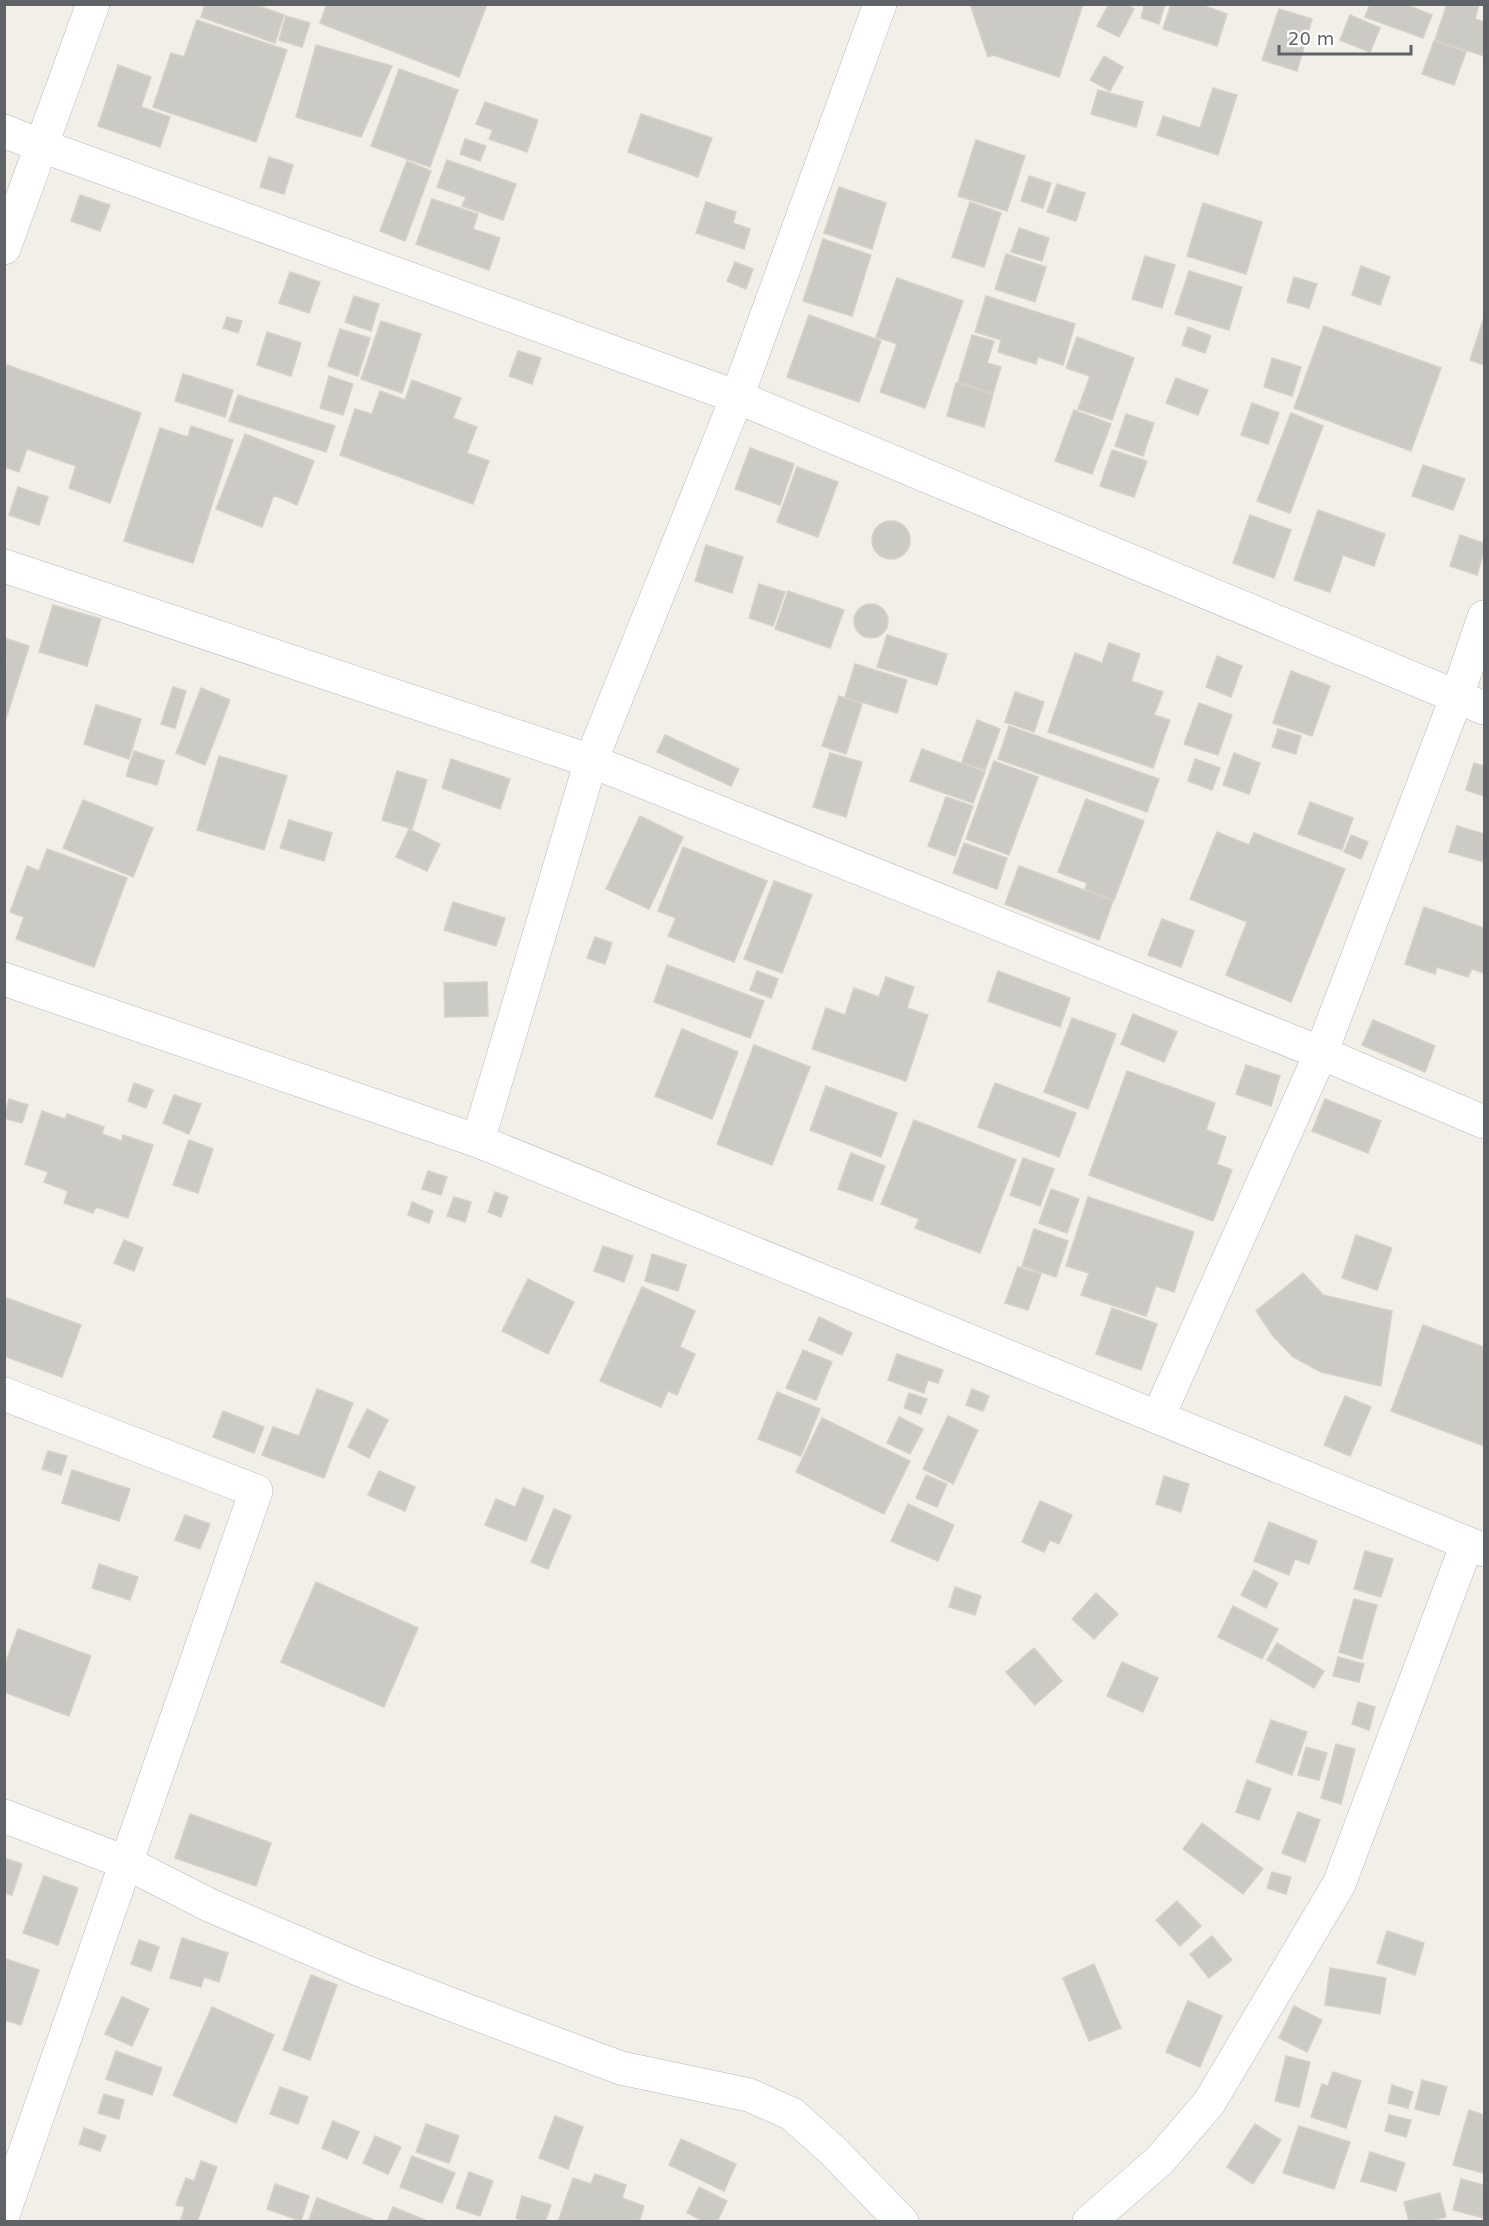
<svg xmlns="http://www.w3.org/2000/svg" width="1489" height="2226" viewBox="0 0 1489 2226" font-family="'DejaVu Sans',sans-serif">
  <rect width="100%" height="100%" fill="#f1efe8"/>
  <path fill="#cccac5" stroke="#d6d1c6" stroke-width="1.5" d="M205,4H253L284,15L275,43L201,17Z
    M327,4H487L459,77L320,23Z
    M970,4H1083L1059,77L993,55L988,57Z
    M1109,4H1126L1134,9L1119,37L1097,26Z
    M1140,4H1165L1159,24L1141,18L1144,6Z
    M1171,4H1199L1227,14L1217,46L1163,29Z
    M1370,4H1404L1432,15L1423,38L1365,17Z
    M1447,4H1479L1475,19L1484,22V56L1435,40Z
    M1279,9L1312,19L1297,71L1262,60Z
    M1350,15L1380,28L1370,52L1340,40Z
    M286,16L310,23L302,47L279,40Z
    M197,20L287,50L256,142L153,107L171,53L184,57Z
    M1434,41L1466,52L1454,85L1422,74Z
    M316,45L392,66L361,137L296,117Z
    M1104,56L1123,67L1110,91L1090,80Z
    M118,65L151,77L141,107L170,117L160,147L98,126Z
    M399,69L458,90L430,167L371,146Z
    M1213,88L1237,95L1218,155L1157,135L1163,116L1200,128Z
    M1098,90L1143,102L1136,127L1091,114Z
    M485,102L538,120L527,152L489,139L493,130L476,124Z
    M641,114L712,138L698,177L628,152Z
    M465,139L486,146L480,161L460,154Z
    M976,140L1025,156L1007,211L958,196Z
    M269,157L293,165L284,194L260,187Z
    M447,160L516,184L503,220L462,206L466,197L437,187Z
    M407,161L431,171L405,241L380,231Z
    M1029,176L1051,183L1043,208L1021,201Z
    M1057,184L1085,193L1076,221L1047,212Z
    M839,187L886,203L872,249L824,233Z
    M80,195L110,205L100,231L71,221Z
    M432,199L478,214L473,229L500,238L489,270L416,244Z
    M706,202L736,212L733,223L750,229L744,249L696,233Z
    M970,202L1001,213L984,267L952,257Z
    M1203,203L1262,222L1246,274L1187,256Z
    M1019,228L1049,238L1042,261L1011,252Z
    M823,239L871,255L852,316L803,301Z
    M1006,254L1046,267L1035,302L995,289Z
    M1145,256L1175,265L1162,308L1132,299Z
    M735,262L753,269L746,289L727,281Z
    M1361,266L1390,277L1380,305L1352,295Z
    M1189,271L1242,287L1229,330L1175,314Z
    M290,272L320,282L309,313L279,303Z
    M1294,277L1317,284L1309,308L1287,302Z
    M897,278L963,301L925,408L880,392L897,344L876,337Z
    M354,296L379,304L371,331L345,322Z
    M986,296L1075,324L1063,365L1038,357L1036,364L998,352L1001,340L975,332Z
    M809,315L881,341L859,402L787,377Z
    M227,317L242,321L238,333L223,328Z
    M1484,317V365L1470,360Z
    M381,321L421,334L402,393L361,379Z
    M1324,326L1441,368L1411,451L1294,408Z
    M1188,327L1211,336L1205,353L1182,345Z
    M340,329L370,338L358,376L328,366Z
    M267,332L301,343L291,376L257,365Z
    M972,335L994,341L987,363L1001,367L993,393L958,382Z
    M1077,337L1134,358L1112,420L1078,409L1090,376L1066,368Z
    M518,351L541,358L532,384L509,376Z
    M1272,358L1301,367L1292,396L1264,387Z
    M7,365L141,413L110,503L69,488L76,466L27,449L19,472L4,467V372Z
    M183,374L233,390L225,417L175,401Z
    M329,376L353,384L343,415L320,408Z
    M1176,378L1208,390L1198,415L1166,403Z
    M412,380L461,398L453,418L477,427L467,453L489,461L473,504L340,455L355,409L372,414L380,391L405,400Z
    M956,383L993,394L984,427L947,416Z
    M238,395L335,426L326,452L229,421Z
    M1252,403L1279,413L1268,444L1241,435Z
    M1074,410L1111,424L1092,474L1055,461Z
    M1291,413L1323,426L1290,513L1257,501Z
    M1126,414L1154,423L1143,456L1115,446Z
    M191,426L233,440L193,563L124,541L160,428L188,437Z
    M245,434L314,461L297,505L274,495L262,527L216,509Z
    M750,448L794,464L780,505L735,489Z
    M1112,450L1147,461L1134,497L1100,486Z
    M1423,465L1465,479L1453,510L1412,496Z
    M797,467L838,482L818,537L777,522Z
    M18,487L48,497L39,525L9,515Z
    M1318,510L1385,534L1374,566L1343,555L1330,592L1294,580Z
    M1250,515L1291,530L1274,578L1233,563Z
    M872 540a19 19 0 1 1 38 0a19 19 0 1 1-38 0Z
    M1460,535L1484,543V551L1477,575L1450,566Z
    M706,545L743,557L732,593L695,581Z
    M759,584L785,592L773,626L749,618Z
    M788,591L844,610L830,648L775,629Z
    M854 621a17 17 0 1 1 34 0a17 17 0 1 1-34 0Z
    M53,605L101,619L87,666L39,652Z
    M887,635L947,654L937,685L877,667Z
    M4,638L29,646L4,725V670L7,662L4,661Z
    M1109,643L1140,654L1131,681L1163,692L1154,715L1170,720L1153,768L1048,732L1075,653L1102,663Z
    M1217,656L1242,666L1231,697L1206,687Z
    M855,664L907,680L897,713L845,697Z
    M1291,671L1330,686L1312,736L1273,723Z
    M173,687L186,691L175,728L161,724Z
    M201,688L230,700L205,765L176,753Z
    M1015,692L1044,702L1034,732L1005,722Z
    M839,696L862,704L846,754L822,746Z
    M1199,703L1232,715L1218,755L1184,744Z
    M96,705L141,719L129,759L84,744Z
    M977,720L1000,729L985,770L962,762Z
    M1009,726L1159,779L1147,812L998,759Z
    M1278,729L1301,736L1296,754L1272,747Z
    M665,735L739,769L731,786L657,752Z
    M922,749L985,772L973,803L910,781Z
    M134,751L164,761L157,785L126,776Z
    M830,753L862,762L846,817L813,807Z
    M1234,753L1260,763L1249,794L1223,785Z
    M219,756L287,776L264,850L197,830Z
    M451,759L510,779L500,809L442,788Z
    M1195,759L1220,768L1212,790L1188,781Z
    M994,761L1038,777L1009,855L966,839Z
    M1474,763L1484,766V796L1466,790Z
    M397,771L427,780L412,829L382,820Z
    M946,797L973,806L955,856L928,846Z
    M1086,799L1144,821L1114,900L1085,889L1087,883L1058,872Z
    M83,800L153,828L133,877L63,848Z
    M1310,802L1353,818L1342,850L1298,834Z
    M640,816L683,837L649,909L606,889Z
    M289,820L332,833L324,861L280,848Z
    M1457,826L1484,834V862L1449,852Z
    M409,829L440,844L427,871L396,857Z
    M1217,832L1249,845L1254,833L1345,869L1291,1002L1226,975L1247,922L1190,899Z
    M1351,835L1368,842L1361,859L1344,852Z
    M964,843L1007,858L997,889L953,873Z
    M683,847L767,881L734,962L668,936L676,918L658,911Z
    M47,849L127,878L94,967L16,939L24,917L10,912L27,866L39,871Z
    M1019,866L1113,901L1099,940L1005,904Z
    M774,881L812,895L782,973L744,959Z
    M453,902L505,918L496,946L444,930Z
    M1424,907L1484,928V973L1472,969L1468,977L1437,967L1435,974L1405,964Z
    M1162,919L1194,931L1181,967L1148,955Z
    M595,937L612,943L605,964L587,958Z
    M667,965L764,1001L750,1038L654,1002Z
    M757,971L778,979L771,998L750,990Z
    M998,971L1070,998L1060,1027L988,1001Z
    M886,977L914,987L907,1008L928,1015L906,1081L812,1049L826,1008L845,1015L854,988L879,997Z
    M487,982L488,1016L445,1017L444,983Z
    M1133,1014L1177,1032L1164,1062L1121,1044Z
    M1072,1018L1116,1034L1088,1109L1044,1092Z
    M1373,1020L1435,1046L1425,1072L1362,1045Z
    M682,1029L738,1052L712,1119L655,1096Z
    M754,1045L810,1067L772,1165L717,1144Z
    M1246,1065L1280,1076L1271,1106L1236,1094Z
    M1127,1071L1215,1103L1206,1130L1226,1137L1217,1164L1232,1170L1213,1221L1089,1175Z
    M134,1083L153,1090L146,1108L128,1101Z
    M995,1083L1076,1113L1059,1157L978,1127Z
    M826,1086L897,1113L881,1157L810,1130Z
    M174,1095L201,1104L189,1134L163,1123Z
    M9,1099L28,1105L22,1123L4,1118Z
    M1325,1099L1381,1121L1368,1153L1312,1131Z
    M42,1111L65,1119L67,1114L104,1127L102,1134L122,1141L123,1135L153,1145L128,1218L96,1207L93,1213L64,1203L68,1191L44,1182L48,1172L25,1164Z
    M914,1120L1016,1160L980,1253L915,1228L919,1219L881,1204Z
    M189,1140L213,1149L198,1193L173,1185Z
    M851,1153L885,1166L872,1201L838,1189Z
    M1023,1158L1054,1169L1040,1206L1010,1195Z
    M428,1171L447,1177L441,1195L422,1189Z
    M1051,1189L1079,1199L1067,1233L1039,1223Z
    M495,1192L508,1197L501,1217L488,1212Z
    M454,1197L471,1202L465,1222L447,1216Z
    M1088,1197L1194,1232L1174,1292L1156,1286L1146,1316L1081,1295L1089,1273L1066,1266Z
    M412,1202L433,1211L429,1223L408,1215Z
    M1034,1229L1068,1241L1056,1277L1022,1266Z
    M1356,1235L1392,1248L1377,1290L1342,1278Z
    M124,1240L143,1248L134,1271L114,1263Z
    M603,1246L633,1256L624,1282L594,1271Z
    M652,1254L686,1265L678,1291L645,1281Z
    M1018,1267L1041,1274L1028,1310L1005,1303Z
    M1303,1273L1323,1295L1392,1311L1381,1386L1321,1372L1293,1357L1273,1336L1256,1311Z
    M528,1279L574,1302L548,1354L502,1331Z
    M642,1287L695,1311L680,1347L695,1354L677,1395L668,1391L661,1407L600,1381Z
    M4,1297L81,1325L62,1377L4,1356Z
    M1112,1308L1157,1324L1141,1370L1096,1354Z
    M819,1317L852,1333L842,1355L809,1340Z
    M1423,1325L1484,1347V1446L1391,1411Z
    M803,1350L832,1362L816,1400L786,1388Z
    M897,1354L943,1370L938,1383L928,1380L924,1393L888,1380Z
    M317,1389L353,1403L324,1478L262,1455L273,1427L299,1436Z
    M972,1389L989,1396L983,1411L966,1405Z
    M777,1392L820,1409L801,1456L758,1439Z
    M909,1393L927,1399L921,1414L904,1408Z
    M1345,1396L1371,1407L1350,1456L1324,1445Z
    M367,1409L388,1420L369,1458L348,1447Z
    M223,1411L264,1427L254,1453L213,1437Z
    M948,1416L978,1430L953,1484L923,1469Z
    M899,1417L923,1429L910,1454L887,1443Z
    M822,1418L910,1461L884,1514L796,1472Z
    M48,1451L67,1456L61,1475L42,1469Z
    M72,1470L130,1489L119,1521L62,1503Z
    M379,1471L415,1487L405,1511L368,1495Z
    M926,1475L947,1484L937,1507L916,1498Z
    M1164,1476L1189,1484L1181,1512L1156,1504Z
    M523,1488L544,1496L526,1541L485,1525L496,1499L515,1507Z
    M1040,1501L1072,1515L1059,1544L1050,1540L1044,1552L1022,1542Z
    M908,1504L954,1525L938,1561L891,1541Z
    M554,1509L571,1516L548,1569L531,1562Z
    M185,1515L210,1524L200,1549L175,1540Z
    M1269,1522L1317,1541L1309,1564L1295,1559L1289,1575L1254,1561Z
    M1365,1551L1393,1559L1381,1597L1354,1589Z
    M99,1564L138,1577L130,1600L92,1588Z
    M1254,1570L1278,1583L1266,1608L1241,1595Z
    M316,1582L418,1628L384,1707L281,1662Z
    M955,1587L981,1596L975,1615L949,1607Z
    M1096,1593L1118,1614L1094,1639L1072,1619Z
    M1354,1599L1377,1605L1362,1659L1339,1652Z
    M1233,1606L1278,1629L1262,1659L1218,1637Z
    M18,1629L91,1656L69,1716L4,1692V1667Z
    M1277,1643L1324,1671L1314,1688L1267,1660Z
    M1034,1648L1062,1681L1035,1705L1006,1672Z
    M1338,1657L1364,1664L1359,1682L1333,1676Z
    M1122,1662L1158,1678L1143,1712L1107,1696Z
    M1358,1702L1375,1707L1369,1730L1352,1724Z
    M1271,1720L1307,1732L1292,1775L1256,1762Z
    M1336,1744L1355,1749L1341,1804L1321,1798Z
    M1306,1747L1327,1753L1319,1780L1298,1775Z
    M1247,1780L1271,1789L1259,1820L1236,1812Z
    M1298,1812L1320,1820L1305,1862L1282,1853Z
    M190,1814L271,1843L256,1886L175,1858Z
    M1202,1823L1263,1869L1243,1894L1183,1849Z
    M4,1858L22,1864L12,1895L4,1893Z
    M1272,1872L1291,1877L1286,1894L1267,1888Z
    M44,1876L78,1888L58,1945L23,1933Z
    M1177,1901L1201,1926L1180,1946L1156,1920Z
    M1387,1931L1424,1943L1415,1975L1377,1963Z
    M1212,1936L1232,1960L1209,1978L1190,1954Z
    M182,1938L228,1953L219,1982L204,1977L201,1987L170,1978Z
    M139,1940L159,1947L151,1971L131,1964Z
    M6,1959L39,1970L21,2025L4,2020Z
    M1094,1964L1121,2028L1089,2041L1063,1978Z
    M1330,1968L1386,1978L1380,2014L1325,2005Z
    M311,1975L337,1985L310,2060L283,2050Z
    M122,1997L149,2009L132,2046L105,2034Z
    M1188,2001L1222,2016L1200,2067L1166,2052Z
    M1294,2006L1322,2020L1307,2052L1279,2038Z
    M212,2007L274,2035L236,2123L173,2095Z
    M116,2051L162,2068L152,2095L106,2079Z
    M1286,2056L1310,2062L1299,2107L1275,2101Z
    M1333,2072L1361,2081L1346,2128L1311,2117L1322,2084L1328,2086Z
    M1422,2080L1447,2087L1439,2115L1415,2109Z
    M1392,2085L1413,2092L1408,2108L1388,2103Z
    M280,2087L308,2097L298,2124L270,2114Z
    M104,2094L124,2100L119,2119L98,2113Z
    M1469,2110L1484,2115V2173L1453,2165Z
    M1389,2115L1411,2120L1406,2137L1385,2131Z
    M555,2116L583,2127L568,2169L539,2158Z
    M333,2121L359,2132L347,2159L322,2148Z
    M426,2124L459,2136L449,2163L416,2152Z
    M1255,2124L1281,2140L1253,2184L1227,2167Z
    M1299,2126L1350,2142L1334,2189L1283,2173Z
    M84,2128L106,2136L100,2151L79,2144Z
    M375,2136L401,2147L388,2174L363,2163Z
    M681,2139L736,2164L724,2191L669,2165Z
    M1370,2152L1405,2163L1396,2191L1361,2181Z
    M412,2156L455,2173L442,2203L400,2187Z
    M201,2161L217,2167L197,2222H180L185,2207L176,2205L186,2178L194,2181Z
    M469,2172L493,2181L480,2216L456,2208Z
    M595,2174L626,2185L622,2198L644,2206L639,2222H558L573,2178L591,2184Z
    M1461,2179L1484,2185V2218L1453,2210Z
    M275,2184L309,2196L301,2221L267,2209Z
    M699,2187L727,2201L717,2222H705L687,2213Z
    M1440,2193L1446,2217L1427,2222H1409L1404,2202Z
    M522,2196L551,2205L545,2222H526L516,2218Z
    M317,2198L374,2220V2222H308Z
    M393,2207L430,2222H387Z"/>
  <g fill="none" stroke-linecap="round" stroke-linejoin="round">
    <defs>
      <path id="street" d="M4,131L42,146L737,397L1484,708
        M4,248L93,4
        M4,566L591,761L1321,1053L1484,1122
        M4,979L478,1141L1484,1550
        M478,1141L591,761L737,397L880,4
        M4,1394L256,1491L4,2212
        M1158,1417L1321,1053L1457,696L1484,617
        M4,1816L127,1863L209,1905L363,1971L540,2038L621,2068L749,2095L792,2114L833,2151L902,2222
        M1089,2222L1160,2160L1209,2103L1339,1884L1467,1544"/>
    </defs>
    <use href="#street" stroke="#b5b8bc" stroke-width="34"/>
    <use href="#street" stroke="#fff" stroke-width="33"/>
  </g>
  <rect width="1489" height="2226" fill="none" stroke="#5f6368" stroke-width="12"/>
  <path d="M1279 45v9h132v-9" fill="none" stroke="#5f6368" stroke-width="3"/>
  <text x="1288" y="45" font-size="18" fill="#5f6368" stroke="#ffffff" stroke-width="4.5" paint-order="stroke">20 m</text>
</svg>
